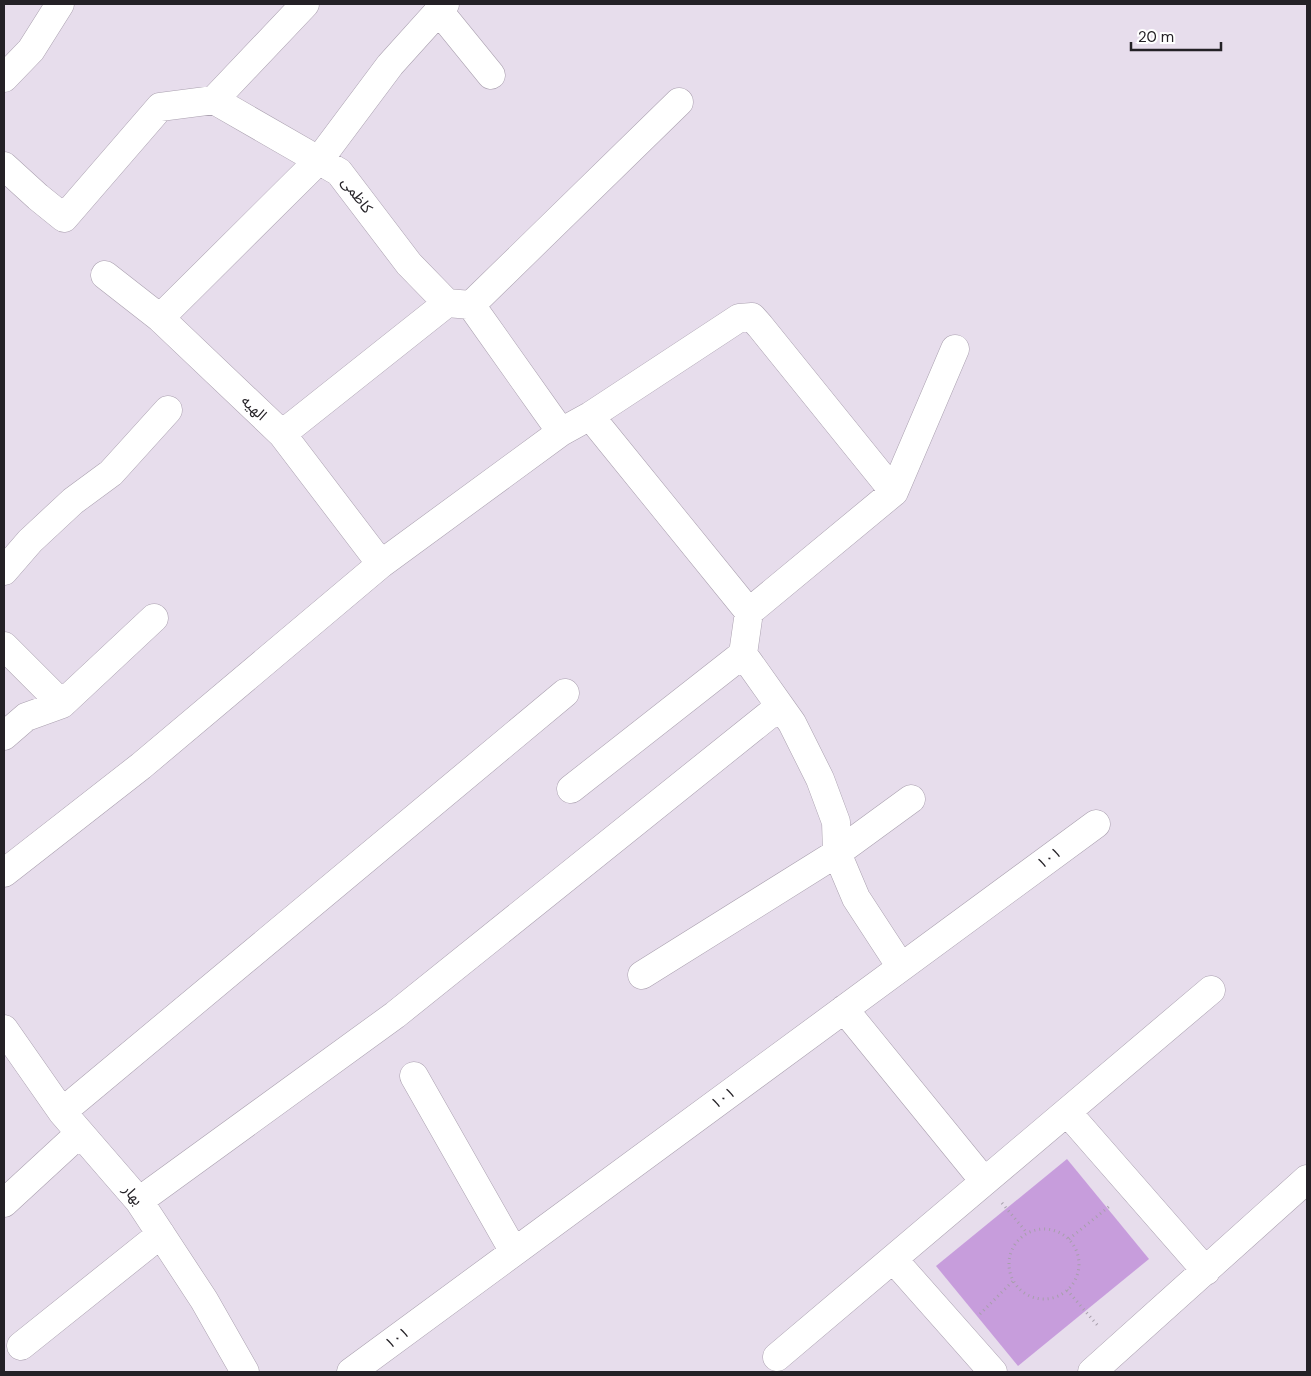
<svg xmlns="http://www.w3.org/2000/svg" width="1311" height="1376" viewBox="0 0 1311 1376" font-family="'DM Sans','Noto Sans Arabic',sans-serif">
  <rect width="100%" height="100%" fill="#e7ddec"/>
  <path fill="#c79ddc" d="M1067,1159L1149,1259L1018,1366L936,1266Z"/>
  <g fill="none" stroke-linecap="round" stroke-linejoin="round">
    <defs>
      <path id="street" d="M439,11L491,75
        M4,78L31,50L60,4
        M214,100L305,4
        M4,166L38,197L64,218L160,107L214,100L339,172L409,264L447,303L471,305L679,102
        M105,275L160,318L282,434L381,564
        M471,305L561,432
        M160,318L319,160L390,65L445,4
        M590,416L749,612
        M282,434L447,303
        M4,571L30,541L73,501L111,473L168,410
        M4,646L62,704
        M4,736L26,717L62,704L154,618
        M571,789L743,654
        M4,873L141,766L381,564L561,432L590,416L739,318L752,317L760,326L894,492
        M901,967L856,898L837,853L836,822L820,779L792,723L743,654L749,612L894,492L955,349
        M642,975L837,853L911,799
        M844,1009L984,1181
        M4,1029L62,1112L139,1201L204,1300L245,1372
        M414,1076L514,1252
        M62,1112L565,693
        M1067,1112L1206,1271
        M139,1201L395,1015L780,706
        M4,1203L80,1133
        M893,1259L993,1372
        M21,1346L161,1234
        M777,1357L1211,990
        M351,1372L1096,824
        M1092,1372L1307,1179"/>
    </defs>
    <use href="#street" stroke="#aaa0af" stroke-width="29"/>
    <path stroke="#a79fab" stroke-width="3" stroke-dasharray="1 4" stroke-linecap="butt" d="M1002,1203L1027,1233
      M1009 1264a35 35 0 1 1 70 0a35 35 0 1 1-70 0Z
      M1069,1239L1111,1205
      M1067,1290L1099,1327
      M980,1314L1013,1281"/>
    <use href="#street" stroke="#fff" stroke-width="28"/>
  </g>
  <g text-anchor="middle" stroke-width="4.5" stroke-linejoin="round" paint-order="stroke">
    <g font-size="15" fill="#242126" stroke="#fff">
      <text transform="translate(357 195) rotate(53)" y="5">کاظمی</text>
      <text transform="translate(254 408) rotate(43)" y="5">الهیه</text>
      <text transform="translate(1049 858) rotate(-36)" y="5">۱۰۱</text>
      <text transform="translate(723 1098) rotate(-36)" y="5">۱۰۱</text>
      <text transform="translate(133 1195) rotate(51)" y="5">بهار</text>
      <text transform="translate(397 1338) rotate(-36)" y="5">۱۰۱</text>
    </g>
  </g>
  <rect width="1311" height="1376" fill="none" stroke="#242126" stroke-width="10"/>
  <path d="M1131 42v8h90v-8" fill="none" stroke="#242126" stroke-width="2.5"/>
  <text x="1138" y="42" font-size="15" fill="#242126" stroke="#ffffff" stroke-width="4" paint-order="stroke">20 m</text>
</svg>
